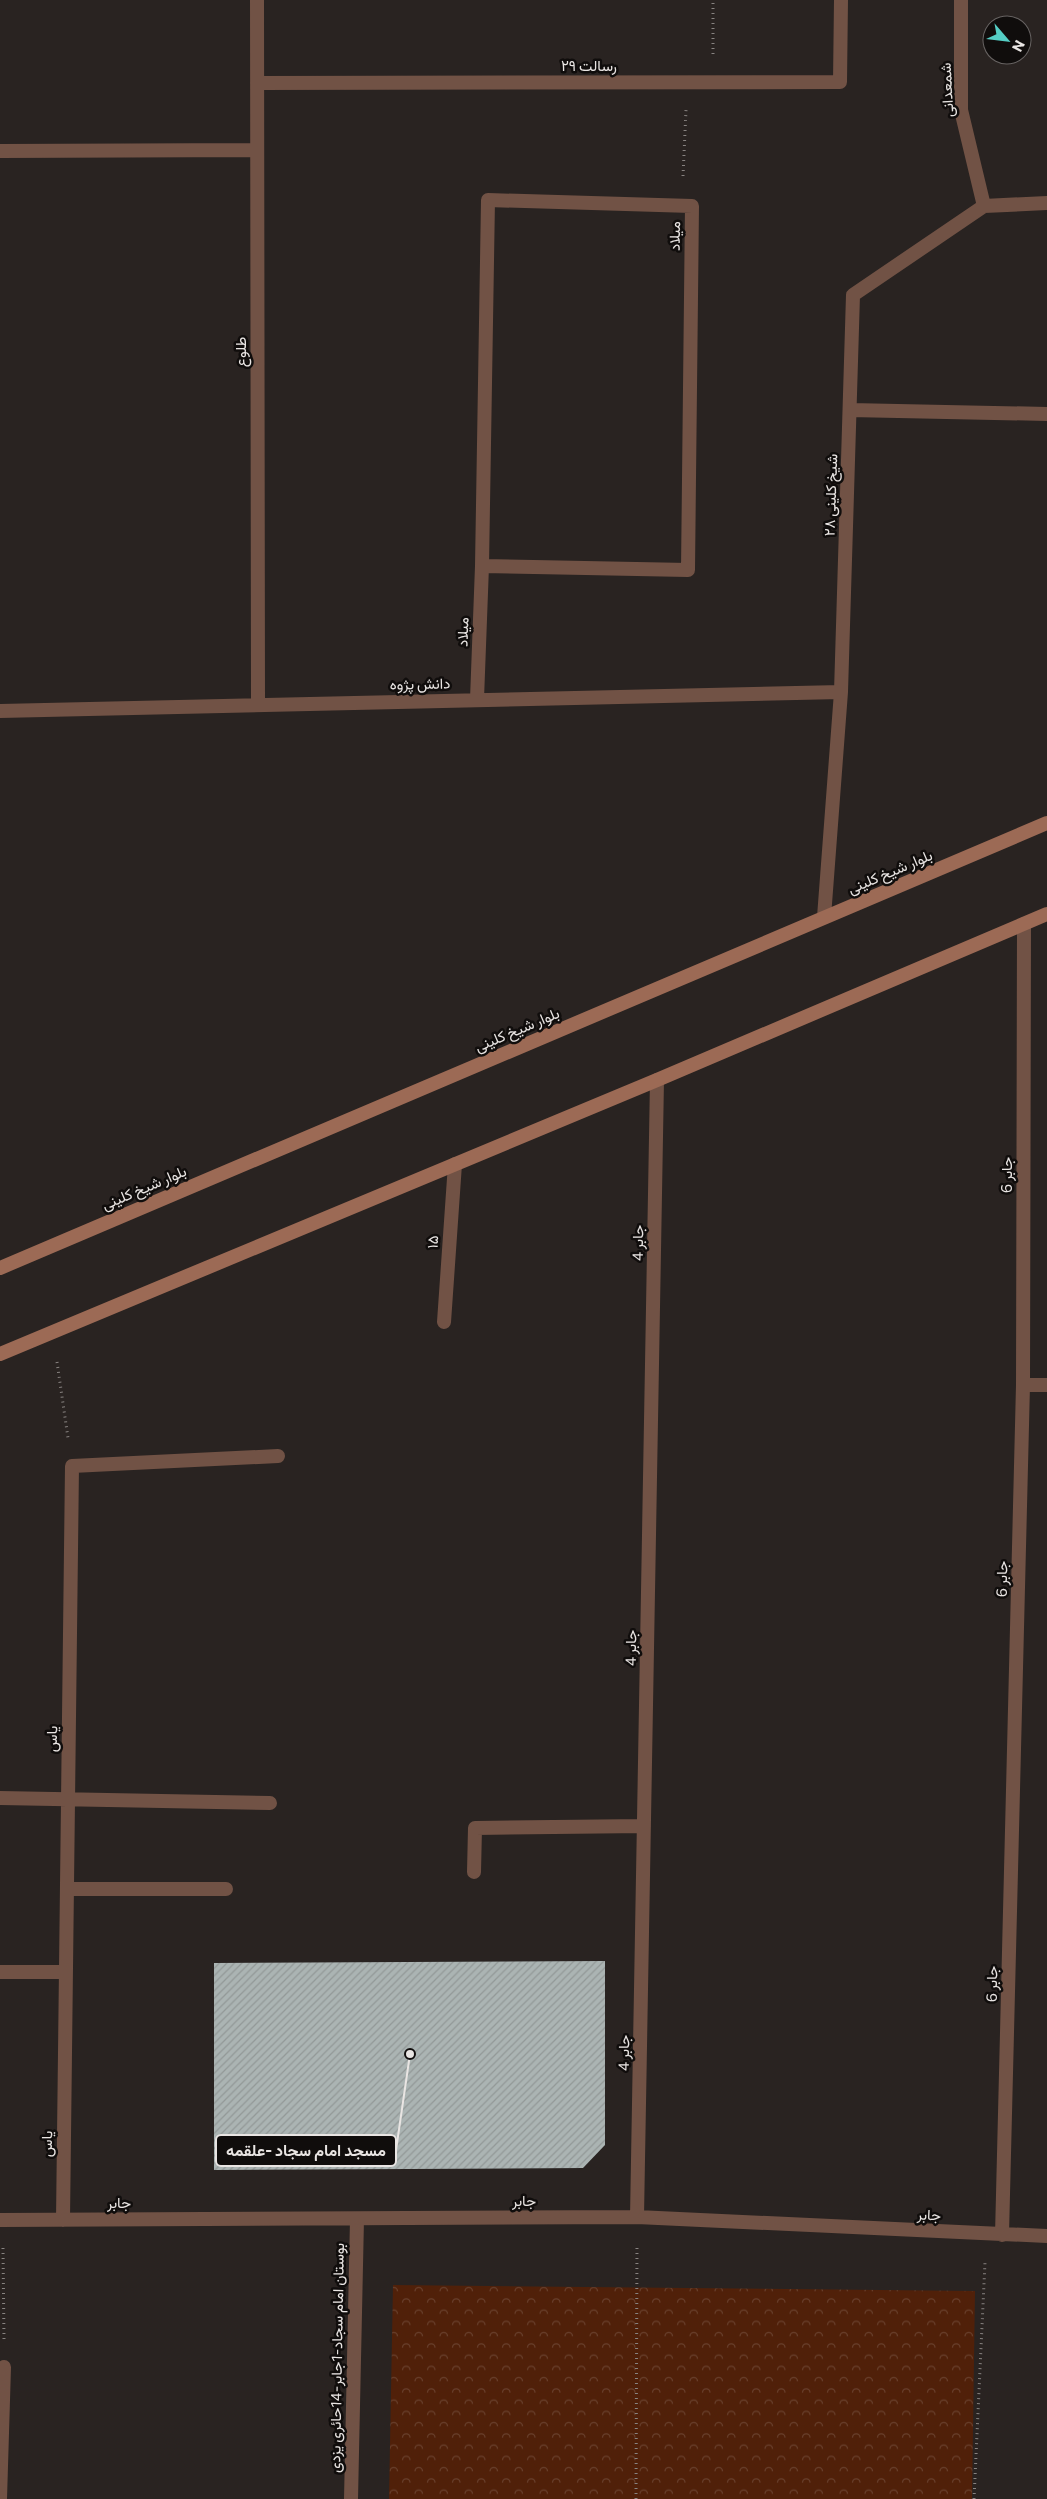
<svg xmlns="http://www.w3.org/2000/svg" width="1047" height="2499" viewBox="0 0 1047 2499" font-family="Commissioner,Vazirmatn,sans-serif">
  <defs>
    <pattern id="park-crowns" width="20" height="18" patternUnits="userSpaceOnUse" patternTransform="scale(1.25)"><rect width="20" height="18" fill="#502009"/><path d="M2 6a3 3 0 1 1 6 0M12 15a3 3 0 1 1 6 0" fill="none" stroke="#69402d"/></pattern>
    <pattern id="building-hatch" width="6" height="6" patternUnits="userSpaceOnUse" patternTransform="scale(1.25)"><rect width="6" height="6" fill="#abb4b3"/><path d="M-1 1l2-2M0 6l6-6M5 7l2-2" fill="none" stroke="#929897"/></pattern>
  </defs>
  <rect width="100%" height="100%" fill="#292321"/>
  <path fill="url(#park-crowns)" d="M393,2285L975,2291L972,2499H389Z"/>
  <path fill="url(#building-hatch)" d="M605,1961V2145L583,2168L214,2170V1963Z"/>
  <g fill="none" stroke-linecap="round" stroke-linejoin="round">
    <path stroke="#888381" stroke-width="3" stroke-dasharray="1 4" stroke-linecap="butt" d="M713,54V0
      M683,176L686,110
      M57,1362L68,1438
      M3,2248L4,2339
      M636,2499L637,2245
      M974,2499L985,2262"/>
    <path stroke="#715245" stroke-width="14" d="M257,0L258,704
      M961,0V110L984,206
      M257,83L840,82L841,0
      M0,151L257,150
      M850,410L1047,414
      M477,699L482,566L488,200L692,206L688,570L482,566
      M0,711L841,692
      M824,917L841,692L853,295L984,206L1047,203
      M444,1322L455,1164
      M1023,1385H1047
      M0,1798L270,1803
      M474,1872L475,1828L644,1826
      M67,1889H226
      M0,1972H66
      M637,2217L657,1080
      M0,2220L637,2217L1047,2236
      M63,2220L72,1466L278,1456
      M1002,2235L1023,1385L1024,924
      M0,2499L4,2367
      M351,2499L357,2219"/>
    <path stroke="#9c6a55" stroke-width="14" d="M0,1268L1047,823
      M0,1354L657,1080L1047,914"/>
  </g>
  <g text-anchor="middle" stroke-width="5" stroke-linejoin="round" paint-order="stroke">
    <g font-size="15" fill="#e9e5e3" stroke="#100d0c">
      <text x="589" y="71">رسالت ۲۹</text>
      <text transform="translate(947 90) rotate(-93)" y="5">شمعدانی</text>
      <text transform="translate(675 236) rotate(-89)" y="5">میلاد</text>
      <text transform="translate(241 352) rotate(-90)" y="5">طلوع</text>
      <text transform="translate(831 495) rotate(-88)" y="5">شیخ کلینی ۲۸</text>
      <text transform="translate(463 632) rotate(-88)" y="5">میلاد</text>
      <text transform="translate(420 684) rotate(-1)" y="5">دانش پژوه</text>
      <text transform="translate(890 872) rotate(-23)" y="5">بلوار شیخ کلینی</text>
      <text transform="translate(517 1030) rotate(-23)" y="5">بلوار شیخ کلینی</text>
      <text transform="translate(1007 1175) rotate(-90)" y="5">جابر 6</text>
      <text transform="translate(144 1188) rotate(-23)" y="5">بلوار شیخ کلینی</text>
      <text transform="translate(433 1242) rotate(-86)" y="5">۱۵</text>
      <text transform="translate(638 1243) rotate(-89)" y="5">جابر 4</text>
      <text transform="translate(1002 1579) rotate(-89)" y="5">جابر 6</text>
      <text transform="translate(631 1648) rotate(-89)" y="5">جابر 4</text>
      <text transform="translate(52 1739) rotate(-89)" y="5">یاس</text>
      <text transform="translate(992 1984) rotate(-89)" y="5">جابر 6</text>
      <text transform="translate(624 2053) rotate(-89)" y="5">جابر 4</text>
      <text transform="translate(47 2144) rotate(-89)" y="5">یاس</text>
      <text x="524" y="2206">جابر</text>
      <text x="119" y="2208">جابر</text>
      <text transform="translate(929 2215) rotate(3)" y="5">جابر</text>
      <text transform="translate(337 2358) rotate(-89)" y="5">بوستان امام سجاد-1جابر-14حائری یزدی</text>
    </g>
  </g>
  <path fill="none" stroke="#e9e5e3" stroke-width="2" d="M410 2054L396 2150"/>
  <circle fill="#e9e5e3" stroke="#100d0c" stroke-width="2" cx="410" cy="2054" r="5"/>
  <rect fill="#100d0c" stroke="#e9e5e3" stroke-width="2" x="216" y="2135" width="180" height="31" rx="5"/>
  <g font-size="16" text-anchor="middle" font-weight="bold" fill="#e9e5e3">
    <text x="306" y="2156">مسجد امام سجاد -علقمه</text>
  </g>
  <g transform="translate(1007 40) rotate(118)"><circle r="24" fill="#100d0c" stroke="#676362"/>
  <path d="M0-4L9 19L0 12L-9 19Z" fill="#55cec5"/>
  <text y="-8" font-size="14" font-weight="bold" text-anchor="middle" fill="#e9e5e3">N</text>
  </g>
</svg>
